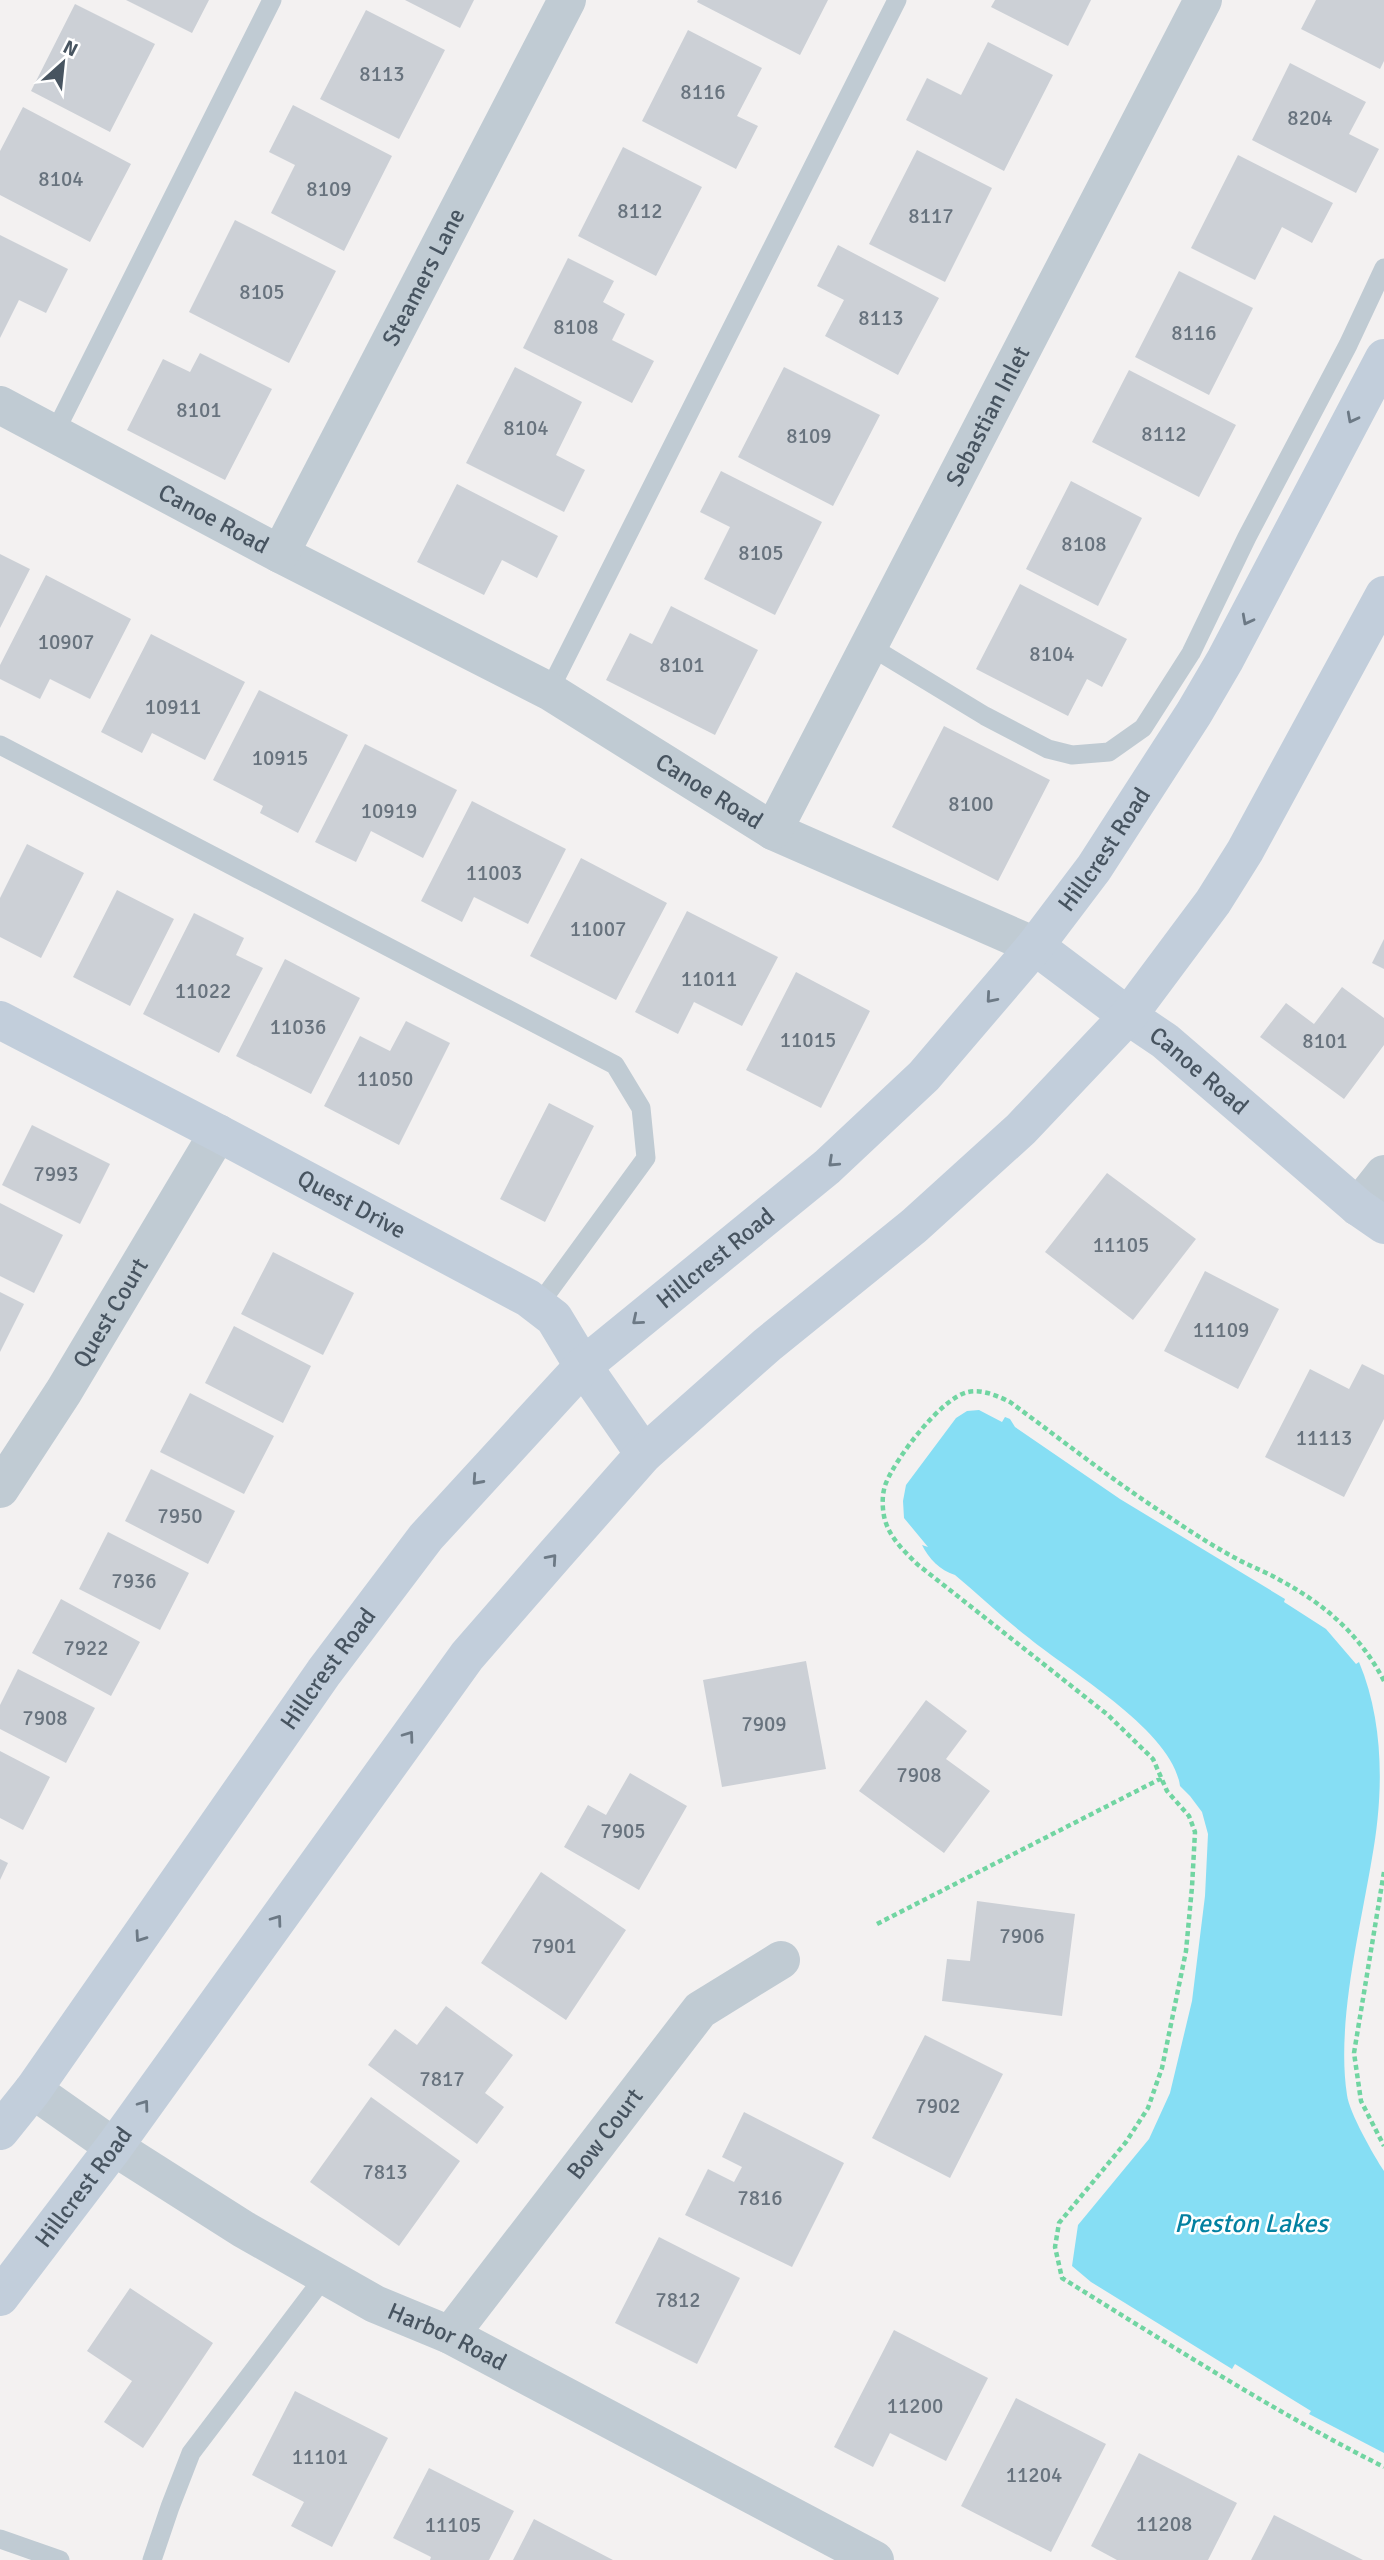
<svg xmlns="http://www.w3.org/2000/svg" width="1384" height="2560" viewBox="0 0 1384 2560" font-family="Signika,sans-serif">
  <rect width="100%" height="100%" fill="#f3f1f1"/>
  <path fill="#86def4" d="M979,1410L1002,1422L1005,1417L1010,1419L1015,1427L1120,1499L1285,1599L1284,1602L1326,1629L1356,1664L1359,1662C1384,1721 1384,1793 1372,1858C1360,1930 1336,2024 1347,2095C1349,2112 1374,2156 1384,2171V2453L1309,2414L1311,2411L1235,2364L1232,2369L1091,2282L1072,2266L1078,2225L1149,2139L1170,2093L1192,2001L1205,1896L1208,1834L1202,1812L1190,1796L1180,1786C1173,1731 1070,1672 1029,1638C1003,1618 980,1596 955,1575C941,1571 928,1558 922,1545L928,1547L904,1518L903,1501L906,1485L956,1418L967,1411Z"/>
  <path fill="#ccd0d6" d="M126,0H209L192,33Z
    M405,0H474L460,28Z
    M698,0H828L800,55L697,2Z
    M995,0H1091L1068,46L991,7Z
    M1316,0H1384V61L1380,69L1301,29Z
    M75,4L155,44L110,132L31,91Z
    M366,10L445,50L399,139L320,99Z
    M688,30L762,68L737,116L758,126L736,169L642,121Z
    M988,42L1053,75L1004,171L906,120L927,78L961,95Z
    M1290,63L1366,102L1349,134L1379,149L1356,193L1252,140Z
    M293,105L392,156L344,251L271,213L295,165L269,152Z
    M23,107L131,164L90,242L0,195V151Z
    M623,147L702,187L656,276L578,236Z
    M917,150L992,188L945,282L869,244Z
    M1238,155L1333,203L1312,243L1282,227L1255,280L1191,248Z
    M235,220L336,271L289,363L189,312Z
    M0,235L68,269L46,313L19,300L0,338Z
    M838,245L939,298L898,375L825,336L844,300L817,286Z
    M568,258L614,281L603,302L625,314L612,340L654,361L632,403L523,348Z
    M1179,271L1253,308L1209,395L1135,357Z
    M200,353L272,389L225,480L127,430L163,359L190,372Z
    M515,367L582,402L556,455L585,470L564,512L466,463Z
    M784,367L880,415L833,506L738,457Z
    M1129,370L1236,425L1199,497L1092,442Z
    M721,471L822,522L775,615L704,579L730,527L700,512Z
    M1071,481L1142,518L1098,606L1026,569Z
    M457,484L558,536L537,578L502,560L484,595L417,562Z
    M0,554L30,569L0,628Z
    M46,575L131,619L90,699L50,679L40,699L0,679V665Z
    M1020,584L1127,639L1102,687L1087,679L1068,716L976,669Z
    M671,606L758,650L715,735L606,680L630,633L652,644Z
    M151,634L245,682L205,760L152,733L142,753L101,732Z
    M259,690L348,735L298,833L260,813L263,806L213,780Z
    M944,726L1050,780L998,881L892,827Z
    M365,744L457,790L423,858L371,831L356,862L315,842Z
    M472,801L566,849L528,924L474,897L462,922L421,901Z
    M27,844L84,873L41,958L0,937V898Z
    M581,858L667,903L616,1000L530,956Z
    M117,890L174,919L130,1006L73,977Z
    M687,911L778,957L742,1026L694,1002L678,1034L635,1012Z
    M194,913L244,938L236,955L263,968L219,1053L143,1014Z
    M1384,939V969L1372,963Z
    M285,959L360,998L311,1094L236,1056Z
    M796,972L870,1011L821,1108L746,1070Z
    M1342,987L1384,1018V1045L1344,1099L1260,1037L1286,1003L1314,1024Z
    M406,1021L450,1043L399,1145L324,1106L360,1036L390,1051Z
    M549,1103L594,1126L545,1222L500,1199Z
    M32,1125L110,1164L80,1224L2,1185Z
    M1107,1173L1196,1239L1133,1320L1045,1252Z
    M0,1203L63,1235L34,1293L0,1276Z
    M273,1252L354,1293L323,1355L241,1314Z
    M1205,1271L1279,1309L1238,1389L1164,1351Z
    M0,1292L24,1304L0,1352Z
    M234,1326L311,1366L283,1423L205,1383Z
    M1362,1364L1384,1375V1419L1344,1497L1265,1457L1310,1369L1349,1389Z
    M190,1393L274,1436L244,1494L160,1452Z
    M151,1469L235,1511L208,1564L125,1521Z
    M108,1532L189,1573L160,1630L79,1589Z
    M61,1599L140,1642L111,1696L32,1653Z
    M806,1661L826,1769L722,1787L703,1680Z
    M18,1669L95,1708L66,1763L0,1729V1705Z
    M926,1700L967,1731L946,1759L990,1791L944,1853L859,1791Z
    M0,1751L50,1777L23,1830L0,1818Z
    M630,1773L687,1806L639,1890L564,1847L588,1805L606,1815Z
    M0,1859L8,1863L0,1880Z
    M541,1872L626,1930L566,2020L481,1963Z
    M977,1901L1075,1914L1062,2016L942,2001L947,1959L970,1961Z
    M446,2006L513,2055L485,2093L504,2107L477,2144L368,2065L395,2029L417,2045Z
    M925,2035L1003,2074L950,2178L872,2138Z
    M371,2097L460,2161L399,2246L310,2182Z
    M744,2112L844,2163L792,2267L685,2215L708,2169L734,2182L742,2167L722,2157Z
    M659,2237L740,2278L697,2364L615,2323Z
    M130,2288L213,2343L143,2448L104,2422L132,2381L87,2351Z
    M894,2330L988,2378L946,2461L890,2433L873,2467L834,2447Z
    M295,2391L388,2438L332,2547L291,2526L304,2502L252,2475Z
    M1016,2398L1106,2444L1051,2552L961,2506Z
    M1139,2453L1237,2503L1208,2560H1117L1091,2546Z
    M429,2468L514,2511L489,2560H430L431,2557L393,2538Z
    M1274,2515L1363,2560H1251Z
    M534,2519L613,2560H513Z"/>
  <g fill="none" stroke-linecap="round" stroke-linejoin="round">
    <path stroke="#71d5a2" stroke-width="4.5" stroke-dasharray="5 3.5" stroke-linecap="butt" d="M1384,1681C1360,1634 1323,1603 1278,1579C1266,1572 1252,1567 1239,1560C1214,1547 1190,1531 1166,1515C1112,1480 1062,1440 1010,1402C998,1396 982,1389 968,1392C941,1398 896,1458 886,1483C882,1493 882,1505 884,1516C888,1536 903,1550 917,1564L1108,1715L1153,1759L1167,1791L1189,1816L1195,1832L1192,1887L1186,1951L1162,2068L1148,2108L1126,2142L1059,2223L1055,2247L1062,2278C1167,2343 1273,2411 1384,2467
      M1384,1872L1354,2053L1361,2101L1384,2146
      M877,1924L1162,1778"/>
    <path stroke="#c0cbd3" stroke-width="19" d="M54,434L272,0
      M868,645L985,716L1048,749L1072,755L1109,752L1143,728L1191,653L1247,537L1348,345L1384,268
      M549,691L897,0
      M0,745L615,1065L641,1108L646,1158L538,1306
      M0,2539L60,2560
      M152,2560L170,2507L191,2453L325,2276"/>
    <g stroke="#c0cbd3" stroke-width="38">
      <path id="s1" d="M0,405L280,554L549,691L773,831L1035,946"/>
      <path id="s2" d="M280,554L567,0"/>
      <path id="s3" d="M773,831L1203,0"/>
      <path d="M1358,1207L1384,1174"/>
      <path id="s4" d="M0,1489L64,1391L218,1133"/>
      <path id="s5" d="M33,2090L114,2147L243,2229L375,2304L450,2335L875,2560"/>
      <path id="s6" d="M450,2335L700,2010L781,1960"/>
    </g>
    <g stroke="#c2cedb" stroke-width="38">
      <path id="s7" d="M1035,946L1128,1016L1165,1041L1358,1207L1384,1225"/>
      <path id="s8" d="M0,1020L218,1133L528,1298L554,1318L583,1366L644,1454"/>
      <path id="s9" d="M0,2131L33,2090L324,1672L426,1537L583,1366L827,1167L924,1076L1035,946L1094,868L1194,713L1225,660L1384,358"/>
      <path id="s10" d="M0,2297L114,2147L467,1656L554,1556L644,1454L767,1345L914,1226L1021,1129L1128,1016L1213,902L1245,851L1384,595"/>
    </g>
  </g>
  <defs><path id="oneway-chevron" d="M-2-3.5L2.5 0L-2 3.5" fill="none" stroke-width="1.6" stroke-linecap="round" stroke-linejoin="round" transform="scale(1.75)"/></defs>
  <g stroke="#6c7985">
    <use href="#oneway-chevron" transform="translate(1352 418) rotate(118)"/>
    <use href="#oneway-chevron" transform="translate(1247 620) rotate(118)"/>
    <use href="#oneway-chevron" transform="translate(991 998) rotate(131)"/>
    <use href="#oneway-chevron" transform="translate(833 1162) rotate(137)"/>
    <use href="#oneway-chevron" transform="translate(637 1320) rotate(140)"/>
    <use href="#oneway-chevron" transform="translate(477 1480) rotate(132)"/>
    <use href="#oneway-chevron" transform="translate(552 1559) rotate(-49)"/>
    <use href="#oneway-chevron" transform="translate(409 1736) rotate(-54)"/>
    <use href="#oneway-chevron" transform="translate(277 1920) rotate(-54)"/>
    <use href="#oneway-chevron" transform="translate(140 1937) rotate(125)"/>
    <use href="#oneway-chevron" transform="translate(144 2105) rotate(-54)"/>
  </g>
  <g text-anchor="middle" stroke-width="5" stroke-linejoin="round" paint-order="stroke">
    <g font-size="21" fill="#68737e">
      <text x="382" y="81">8113</text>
      <text x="703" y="99">8116</text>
      <text x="1310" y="125">8204</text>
      <text x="61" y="186">8104</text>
      <text x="329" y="196">8109</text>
      <text x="640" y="218">8112</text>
      <text x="931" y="223">8117</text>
      <text x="262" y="299">8105</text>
      <text x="881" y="325">8113</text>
      <text x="576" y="334">8108</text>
      <text x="1194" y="340">8116</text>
      <text x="199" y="417">8101</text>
      <text x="526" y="435">8104</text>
      <text x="1164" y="441">8112</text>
      <text x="809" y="443">8109</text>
      <text x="1084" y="551">8108</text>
      <text x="761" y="560">8105</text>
      <text x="66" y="649">10907</text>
      <text x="1052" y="661">8104</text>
      <text x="682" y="672">8101</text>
      <text x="173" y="714">10911</text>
      <text x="280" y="765">10915</text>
      <text x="971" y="811">8100</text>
      <text x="389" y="818">10919</text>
      <text x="494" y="880">11003</text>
      <text x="598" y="936">11007</text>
      <text x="709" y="986">11011</text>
      <text x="203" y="998">11022</text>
      <text x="298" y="1034">11036</text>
      <text x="808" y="1047">11015</text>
      <text x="1325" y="1048">8101</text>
      <text x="385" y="1086">11050</text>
      <text x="56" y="1181">7993</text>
      <text x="1121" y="1252">11105</text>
      <text x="1221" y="1337">11109</text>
      <text x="1324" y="1445">11113</text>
      <text x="180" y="1523">7950</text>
      <text x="134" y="1588">7936</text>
      <text x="86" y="1655">7922</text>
      <text x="45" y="1725">7908</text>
      <text x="764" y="1731">7909</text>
      <text x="919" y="1782">7908</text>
      <text x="623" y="1838">7905</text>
      <text x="1022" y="1943">7906</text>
      <text x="554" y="1953">7901</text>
      <text x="442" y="2086">7817</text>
      <text x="938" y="2113">7902</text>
      <text x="385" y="2179">7813</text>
      <text x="760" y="2205">7816</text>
      <text x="678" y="2307">7812</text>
      <text x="915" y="2413">11200</text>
      <text x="320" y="2464">11101</text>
      <text x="1034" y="2482">11204</text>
      <text x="1164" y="2531">11208</text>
      <text x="453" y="2532">11105</text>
    </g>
    <g font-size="24" fill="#475460" stroke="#fff">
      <text dy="8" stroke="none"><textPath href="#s2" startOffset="312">Steamers Lane</textPath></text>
      <text dy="8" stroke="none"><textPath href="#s3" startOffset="467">Sebastian Inlet</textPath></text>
      <text dy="8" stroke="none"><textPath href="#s1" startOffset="242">Canoe Road</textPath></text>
      <text dy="8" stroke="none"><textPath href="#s1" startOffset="808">Canoe Road</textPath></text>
      <text dy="8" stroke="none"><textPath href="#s9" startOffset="1701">Hillcrest Road</textPath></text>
      <text dy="8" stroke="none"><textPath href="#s7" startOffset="206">Canoe Road</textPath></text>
      <text dy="8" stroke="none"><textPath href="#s8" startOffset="397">Quest Drive</textPath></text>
      <text dy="8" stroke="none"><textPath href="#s9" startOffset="1134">Hillcrest Road</textPath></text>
      <text dy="8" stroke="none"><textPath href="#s4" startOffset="208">Quest Court</textPath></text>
      <text dy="8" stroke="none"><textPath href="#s9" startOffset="567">Hillcrest Road</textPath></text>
      <text dy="8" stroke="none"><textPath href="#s6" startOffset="254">Bow Court</textPath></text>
      <text dy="8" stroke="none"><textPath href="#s10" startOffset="138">Hillcrest Road</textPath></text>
      <text dy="8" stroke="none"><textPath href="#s5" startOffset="483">Harbor Road</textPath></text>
    </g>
    <g font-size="26" font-style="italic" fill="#0381a1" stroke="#fff">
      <text x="1251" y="2232">Preston Lakes</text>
    </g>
  </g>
  <g transform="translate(63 63) rotate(27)" stroke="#ffffff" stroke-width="5" paint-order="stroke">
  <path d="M0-5L12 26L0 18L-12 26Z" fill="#475460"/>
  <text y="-10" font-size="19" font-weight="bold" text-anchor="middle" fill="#475460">N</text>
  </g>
</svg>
